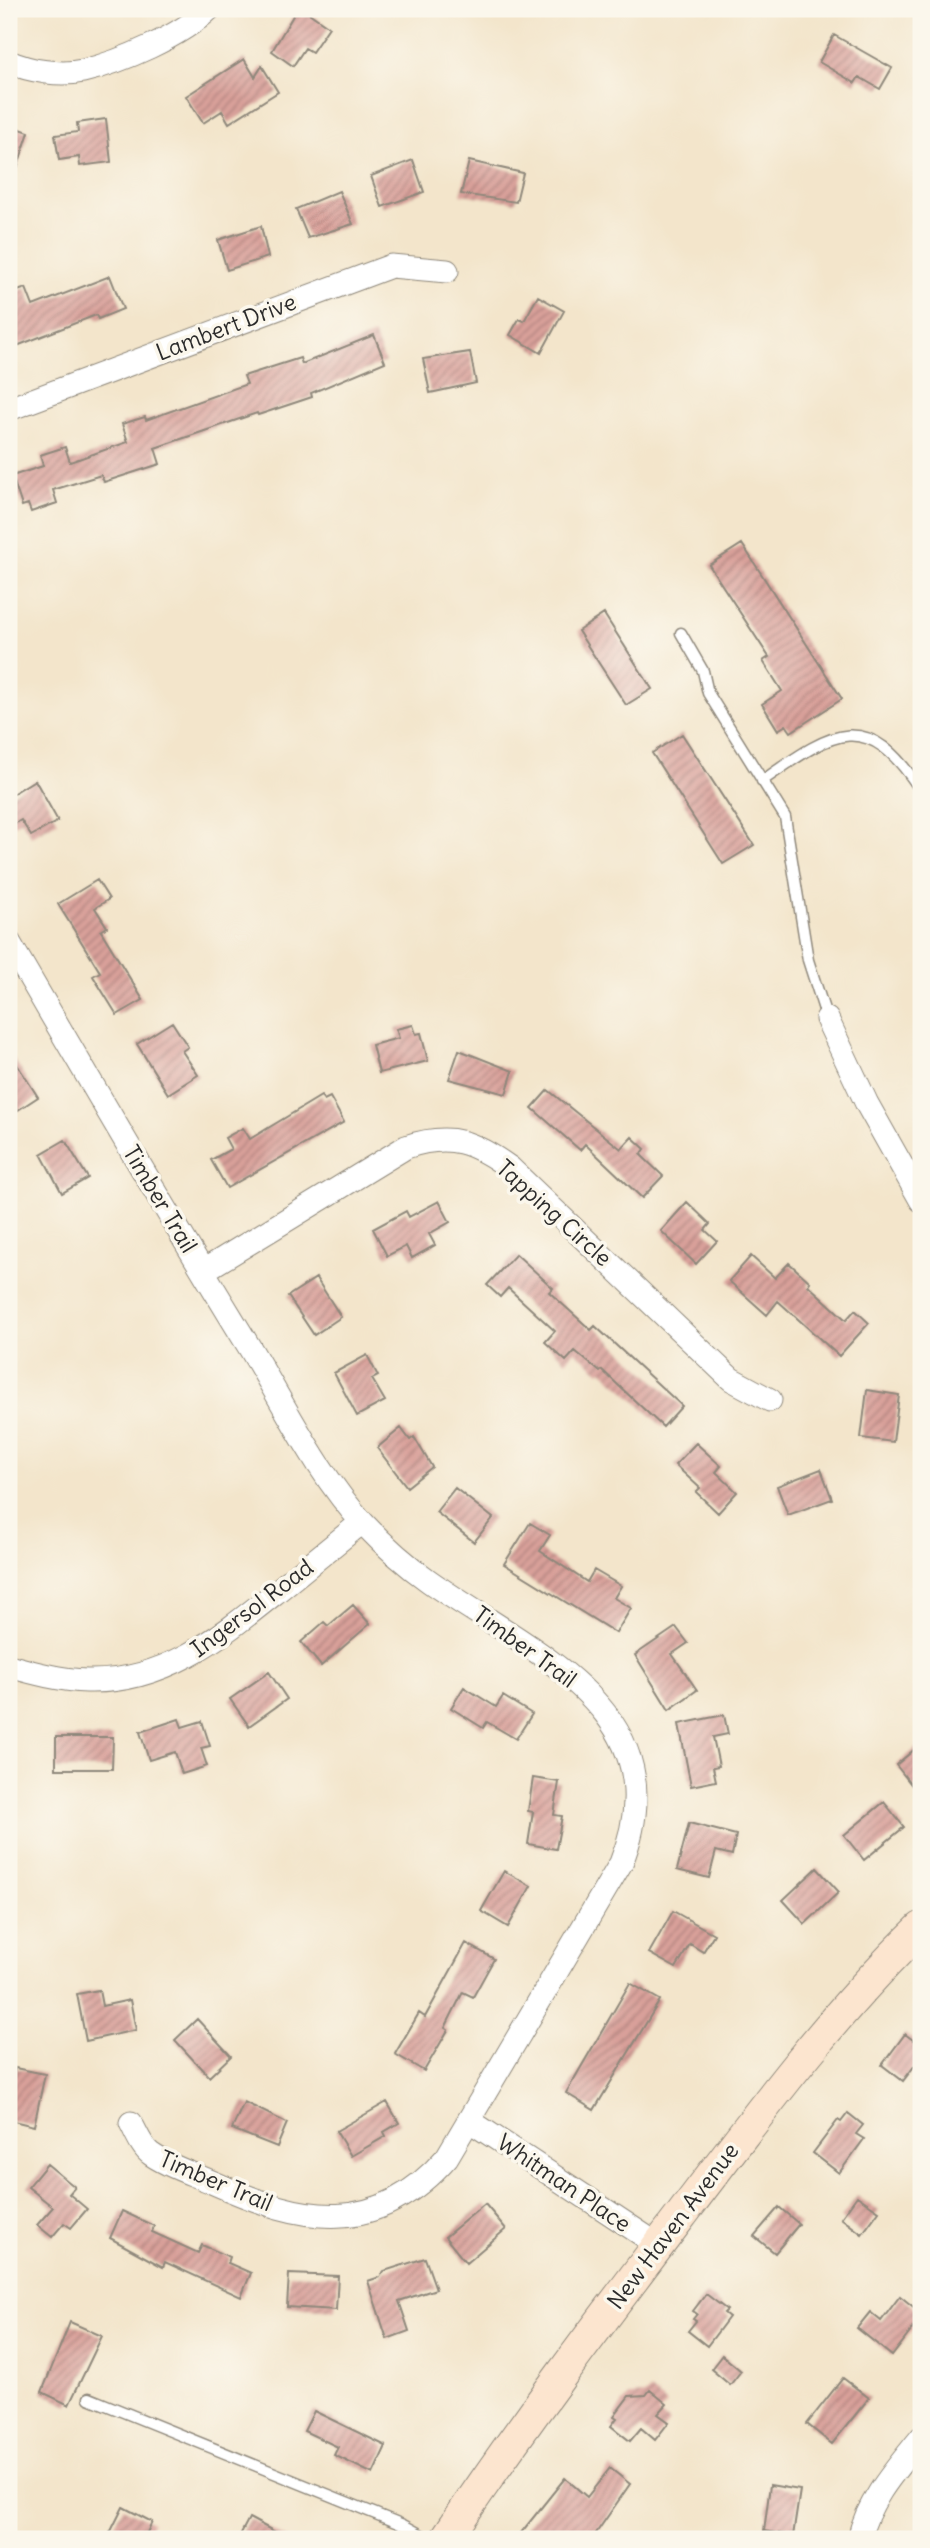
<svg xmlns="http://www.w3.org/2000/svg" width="930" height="2548" viewBox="0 0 930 2548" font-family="Delius,sans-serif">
  <defs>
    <pattern id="building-hatch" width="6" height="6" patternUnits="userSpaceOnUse" patternTransform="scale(1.75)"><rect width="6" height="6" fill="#d9a09a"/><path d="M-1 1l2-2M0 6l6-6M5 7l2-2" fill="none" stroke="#b0837e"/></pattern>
  </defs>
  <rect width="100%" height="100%" fill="#fbf7ec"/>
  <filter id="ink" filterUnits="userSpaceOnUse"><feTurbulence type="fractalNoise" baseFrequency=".0143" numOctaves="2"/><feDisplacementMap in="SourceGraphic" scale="14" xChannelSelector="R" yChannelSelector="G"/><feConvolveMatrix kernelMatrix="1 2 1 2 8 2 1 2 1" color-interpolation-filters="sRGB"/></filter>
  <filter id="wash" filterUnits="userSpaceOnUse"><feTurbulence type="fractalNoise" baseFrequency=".00686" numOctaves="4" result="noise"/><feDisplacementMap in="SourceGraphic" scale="28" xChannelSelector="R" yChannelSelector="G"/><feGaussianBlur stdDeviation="1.57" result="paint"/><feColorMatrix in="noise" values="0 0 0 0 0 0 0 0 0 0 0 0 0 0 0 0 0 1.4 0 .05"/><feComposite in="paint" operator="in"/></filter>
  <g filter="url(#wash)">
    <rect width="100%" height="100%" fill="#f3e5cb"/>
    <g id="blocks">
      <path fill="url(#building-hatch)" d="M297,9H303L329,27L312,52L305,48L293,66L272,51Z
        M834,35L892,68L880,89L859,77L855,83L819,62Z
        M244,59L255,77L262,66L278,92L229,123L222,111L203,123L186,96Z
        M106,119L111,162L80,166L79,157L59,160L55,135L78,132L77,123Z
        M9,125L29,132L12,183L9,182Z
        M413,160L424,192L382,207L371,176Z
        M469,161L523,173L516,202L461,194Z
        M339,191L353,224L308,238L296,209Z
        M261,226L268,257L227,270L218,240Z
        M110,276L123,309L98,319L96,315L9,349V294L26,288L33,306Z
        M538,296L564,311L541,353L510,335L519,319L524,321Z
        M374,335L385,362L311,393L312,397L258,415L257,413L155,448L160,464L104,482L101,475L53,490L57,503L31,512L28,504L22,506L12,476L43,466L40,455L65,447L70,462L128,442L122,424L145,417L146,420L247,384L244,376L300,358L302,364Z
        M470,352L476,383L430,393L423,359Z
        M742,544L842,699L791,732L786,725L778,730L762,704L782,691L763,661L769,657L709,565Z
        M604,614L652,689L626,705L578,631Z
        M682,734L754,845L723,864L652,753Z
        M35,780L58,821L31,836L21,820L9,827V796Z
        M97,880L109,899L95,908L107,927L101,931L143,1000L117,1015L93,976L100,972L58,904Z
        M172,1022L188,1047L182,1051L198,1075L168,1094L137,1044Z
        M413,1025L416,1034L421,1033L428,1061L379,1073L372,1045L399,1038L396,1029Z
        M459,1050L513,1071L506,1094L449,1079Z
        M9,1052L38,1097L9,1116Z
        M548,1090L621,1149L632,1137L645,1149L641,1155L663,1176L642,1198L585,1144L580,1150L532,1108Z
        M321,1096L324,1100L330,1097L344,1122L227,1188L211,1160L231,1149L225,1138L243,1128L250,1139Z
        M65,1140L88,1178L62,1193L41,1154Z
        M439,1201L450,1222L429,1234L435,1245L412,1258L406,1246L387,1256L373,1229L406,1211L409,1217Z
        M687,1202L710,1224L705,1230L717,1241L696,1264L661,1231Z
        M516,1254L553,1288L549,1292L591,1330L595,1326L682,1406L663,1427L602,1370L600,1372L575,1351L566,1361L545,1342L555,1331L508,1288L500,1297L487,1285Z
        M751,1256L775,1278L789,1263L810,1282L808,1285L846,1320L855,1310L869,1323L839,1356L778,1301L767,1315L729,1281Z
        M316,1278L341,1317L314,1335L288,1296Z
        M367,1355L378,1376L372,1379L385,1401L357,1416L334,1373Z
        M867,1390L899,1395L893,1442L861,1438Z
        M401,1428L410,1440L414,1437L432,1467L407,1487L377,1448Z
        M696,1443L721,1466L716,1472L737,1492L718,1513L696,1492L700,1488L675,1465Z
        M821,1469L832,1499L788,1515L777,1486Z
        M455,1488L493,1518L474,1542L436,1512Z
        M530,1523L550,1535L540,1551L587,1582L594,1570L621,1586L614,1598L631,1608L616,1633L504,1564Z
        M353,1605L370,1624L321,1666L301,1642L324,1622L328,1626Z
        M676,1627L688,1643L672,1654L697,1690L669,1710L635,1655Z
        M269,1672L287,1699L249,1726L230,1699Z
        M464,1687L496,1707L503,1696L532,1714L516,1739L487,1722L483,1728L451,1708Z
        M724,1715L728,1734L713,1737L719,1766L713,1767L716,1781L691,1786L679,1724Z
        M179,1719L182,1727L202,1721L210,1746L201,1748L207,1766L182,1774L175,1752L149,1760L140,1732Z
        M56,1737H113L112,1769H56Z
        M921,1744V1797L896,1765Z
        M533,1778L559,1782L554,1815L562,1816L556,1849L528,1844L533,1812L528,1811Z
        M884,1802L904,1827L864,1860L844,1835Z
        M689,1823L736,1835L732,1855L716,1851L709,1878L677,1870Z
        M817,1868L839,1892L805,1924L783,1900Z
        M504,1871L531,1886L508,1927L481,1911Z
        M673,1911L714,1934L703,1952L690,1944L676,1968L649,1953Z
        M466,1943L494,1959L473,1997L463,1992L445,2028L448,2030L424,2071L395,2054L419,2013L425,2017Z
        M630,1983L660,2000L594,2110L566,2093Z
        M99,1990L102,2006L130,2000L136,2030L86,2041L77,1994Z
        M197,2019L231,2056L209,2077L175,2040Z
        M905,2034L921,2046V2057L903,2081L882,2065Z
        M15,2068L45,2074L34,2126L9,2120V2094Z
        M244,2102L287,2123L277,2147L232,2129Z
        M387,2102L399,2123L384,2132L386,2136L351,2156L336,2131Z
        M848,2113L863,2125L856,2134L864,2139L839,2173L813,2153L838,2120L841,2122Z
        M47,2164L75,2187L69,2194L87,2209L71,2228L64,2223L52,2237L37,2225L53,2207L28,2187Z
        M857,2196L879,2211L862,2234L841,2218Z
        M485,2204L506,2229L466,2263L445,2237Z
        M779,2207L799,2224L775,2253L754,2236Z
        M122,2211L154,2226L152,2232L198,2253L202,2245L230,2257L228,2263L251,2273L241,2297L165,2262L163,2267L110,2238Z
        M425,2258L436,2289L399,2301L409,2331L387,2339L368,2281L380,2277L384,2271Z
        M289,2274L338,2276L336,2310L287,2307Z
        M706,2294L727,2310L724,2313L729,2317L707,2346L688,2331L696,2321L693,2319L697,2314L693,2311Z
        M900,2296L921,2313V2318L892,2356L857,2328L870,2312L881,2321Z
        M70,2322L102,2336L69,2405L42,2392Z
        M722,2355L741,2371L730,2385L711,2369Z
        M843,2378L869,2398L832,2444L807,2424Z
        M650,2390L667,2404L658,2414L669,2422L655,2440L641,2428L630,2441L611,2426L617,2418L614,2416L629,2396L646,2395Z
        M314,2411L386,2446L373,2474L334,2455L338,2447L304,2431Z
        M610,2468L630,2484L592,2539H516L565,2478L587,2497Z
        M770,2485L800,2490L793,2536L764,2531Z
        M123,2507L152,2522L144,2539H107Z
        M249,2518L288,2539H238Z"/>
    </g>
  </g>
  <g filter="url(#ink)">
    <use href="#blocks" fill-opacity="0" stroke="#8f887b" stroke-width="2"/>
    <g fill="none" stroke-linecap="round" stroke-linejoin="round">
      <defs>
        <path id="service" d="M681,633L703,671L708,693L785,817L808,960L827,1019
          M762,781C831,733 866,705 921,791
          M89,2398L403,2525L429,2539"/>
        <path id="minor" d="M9,62C30,71 60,76 83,71C121,62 181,36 209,9
          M9,409L391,266L447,271
          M9,942C88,1077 166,1212 248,1345C283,1402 318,1475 364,1524C383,1544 406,1565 429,1581C528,1651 683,1711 621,1863L447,2157C376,2238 304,2223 214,2183C194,2174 169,2167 151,2154C142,2148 136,2132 131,2123
          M827,1019L867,1104L921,1200
          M203,1271L406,1147C451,1132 474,1142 510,1168L731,1379L770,1400
          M9,1666C34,1673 60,1680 87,1681C164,1683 219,1638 275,1593C304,1569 333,1546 362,1522
          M470,2121L658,2245
          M859,2539C868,2500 897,2468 921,2438"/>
        <path id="secondary" d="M446,2539C521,2426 604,2317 686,2209C760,2112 833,2013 921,1928"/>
      </defs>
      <use href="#service" stroke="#8f887b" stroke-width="13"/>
      <use href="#minor" stroke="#8f887b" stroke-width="25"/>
      <use href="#secondary" stroke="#8f887b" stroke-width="34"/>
      <use href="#service" stroke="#fff" stroke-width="10"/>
      <use href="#minor" stroke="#fff" stroke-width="23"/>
      <use href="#secondary" stroke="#fce5cf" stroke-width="32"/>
    </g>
  </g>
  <g text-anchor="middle" stroke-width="7" stroke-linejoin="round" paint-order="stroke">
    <g font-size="23" fill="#2b2b2b" stroke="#fbf7ec">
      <text transform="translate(226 327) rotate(-21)" y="8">Lambert Drive</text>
      <text transform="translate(160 1199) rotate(59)" y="8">Timber Trail</text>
      <text transform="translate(554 1213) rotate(42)" y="8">Tapping Circle</text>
      <text transform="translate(252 1608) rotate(-37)" y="8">Ingersol Road</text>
      <text transform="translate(525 1647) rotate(36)" y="8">Timber Trail</text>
      <text transform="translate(216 2181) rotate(23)" y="8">Timber Trail</text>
      <text transform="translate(564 2183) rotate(34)" y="8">Whitman Place</text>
      <text transform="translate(673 2226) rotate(-53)" y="8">New Haven Avenue</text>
    </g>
  </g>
  <rect width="930" height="2548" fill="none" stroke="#fbf7ec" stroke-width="35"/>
</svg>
